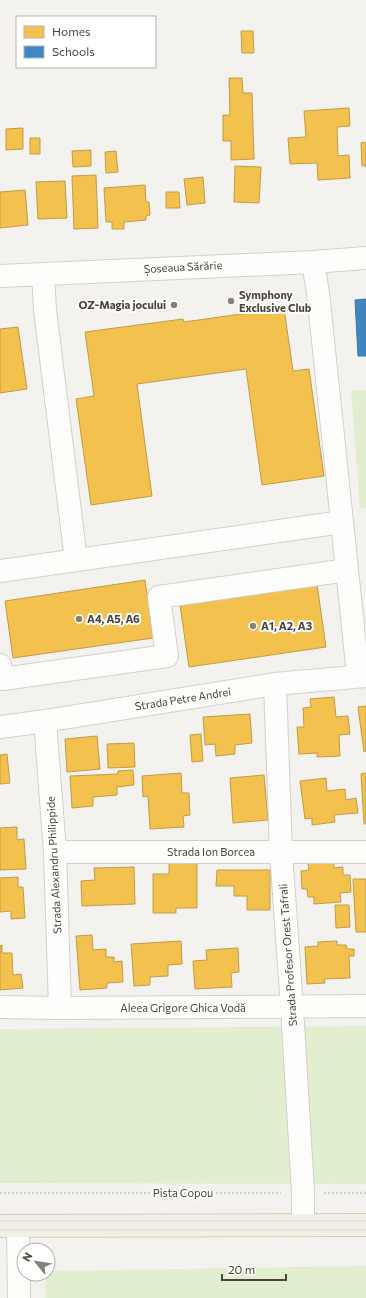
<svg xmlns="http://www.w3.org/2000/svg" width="366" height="1298" viewBox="0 0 366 1298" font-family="Commissioner,sans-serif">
  <rect width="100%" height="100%" fill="#f4f2ee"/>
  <path fill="#e1eecf" d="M366,390V508L360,509L351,390Z
    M366,1026V1184L0,1183V1029Z
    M366,1266V1298H45L46,1274H48V1271Z"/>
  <path fill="#f2c14e" stroke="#c09c48" d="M241,31H253L254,53H242Z
    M229,78H242L243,93H252L254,159L231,160V141H223V115H230Z
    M349,108L350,126L337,127L338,156L349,155L350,178L318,180L317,163L290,164L288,138L306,137L304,111Z
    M23,128V149L6,150V129Z
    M30,138H40V154H30Z
    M366,142V166H362L361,143Z
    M91,150V166L73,167L72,151Z
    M116,151L118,172L106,173L105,152Z
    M235,166L261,167L259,203L234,202Z
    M96,175L98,228L74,229L72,176Z
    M203,177L205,203L187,205L184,179Z
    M65,181L67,218L38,219L36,182Z
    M145,185L146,202H149L150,215L146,216V220L124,222V229H112V222H106L104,188Z
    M25,190L28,225L0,228V192Z
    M166,192H179L180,208H166Z
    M284,308L293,371L309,369L324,476L262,485L246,369L137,384L152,496L91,505L76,399L94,396L85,332L183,319L184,322Z
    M18,327L27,389L0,393V329Z
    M145,580L153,638L13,658L5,601Z
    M317,584L326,647L189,667L180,605Z
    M334,697L336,717L348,716L350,734L339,735L340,756L317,757V753L299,754L297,727H304L303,708L311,707L310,699Z
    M366,706V751L364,752L358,707Z
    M250,714L252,743L235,745V754L216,756L215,744L205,745L203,717Z
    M201,734L203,761L192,762L190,735Z
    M97,736L100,769L67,772L65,739Z
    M134,743L135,767L108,768L107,744Z
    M7,754L10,783L0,784V755Z
    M133,770L134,785L117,787V795L93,797V806L72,808L70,776L118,774V771Z
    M181,773L182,793H189L190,815L183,816L184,827L150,829L148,796L143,797L142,776Z
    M366,773V824H364L361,774Z
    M264,775L268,820L233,823L230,778Z
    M326,778L327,791L345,789L346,800L356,798L358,813L334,815L335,822L312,825V818L305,819L300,781Z
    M17,827V840L24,839L26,869L0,870V828Z
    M334,860V868L343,867V875H350L351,892L340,893L341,902L314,904V897H308L307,889H302L301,871L309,870L308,863Z
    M169,863H197V908H176V913H153V874H169Z
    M134,867L135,904L82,906L81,881L95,880L94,868Z
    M217,870H270V910H247V896H234V886H216Z
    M18,877V887H23L25,918L11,919V911L0,912V878Z
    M353,879H366V932H356Z
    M335,905H349L350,927L336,928Z
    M92,935L93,950L106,949V957H114V962L122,961L123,982L107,983V988L80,990L76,936Z
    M181,941L182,964L168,965V976L150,977V985L134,986L131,944Z
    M337,941V945H346L347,949H354V956H349L350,978L324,979L325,983L307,984L305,947L318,946V942Z
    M2,945V953H12L13,975L21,974L23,988L0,990V946Z
    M238,948L239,972L231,973L232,987L195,989L193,961L207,960L206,950Z"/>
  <path fill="#3f88c5" stroke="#43749b" d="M366,299V356H358L355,300Z"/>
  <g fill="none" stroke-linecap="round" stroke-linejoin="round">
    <defs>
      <path id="minor" d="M43,274L45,310L76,560
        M0,276L313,262L366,258
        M342,522L357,665
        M0,571L342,522L318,293L313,262
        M0,665L3,679L167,656L159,597L347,570
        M275,684L281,852L292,1007L303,1192V1225
        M45,721L55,852L60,1008
        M0,727L45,721L275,684L366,676
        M55,852H366
        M0,1007L60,1008L366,1006
        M18,1226L19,1298"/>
      <path id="major" d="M0,1226L366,1225"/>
    </defs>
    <use href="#minor" stroke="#d2d0cb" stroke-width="24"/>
    <use href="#major" stroke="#d6cebb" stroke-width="24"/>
    <path stroke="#d3d2cc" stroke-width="2.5" stroke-dasharray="2 2" stroke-linecap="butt" d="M0,1193H281
      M324,1193H366"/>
    <use href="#minor" stroke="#fdfdfc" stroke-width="22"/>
    <use href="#major" stroke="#f2efe6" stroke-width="22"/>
    <path stroke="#dbdbda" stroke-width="1" d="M0,1221H366
      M0,1230H366"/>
  </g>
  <g fill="#868178" stroke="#fff" stroke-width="1.5">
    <circle cx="231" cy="301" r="4"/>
    <circle cx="174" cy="305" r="4"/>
    <circle cx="79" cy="619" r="4"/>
    <circle cx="253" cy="626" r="4"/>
  </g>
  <g text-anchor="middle" stroke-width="4" stroke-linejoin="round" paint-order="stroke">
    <g font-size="11" fill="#4b4439" stroke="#fff">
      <text transform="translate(183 267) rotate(-3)" y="4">Șoseaua Sărărie</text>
      <text transform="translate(183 699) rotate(-9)" y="4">Strada Petre Andrei</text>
      <text x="211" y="856">Strada Ion Borcea</text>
      <text transform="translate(54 865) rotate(-93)" y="4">Strada Alexandru Philippide</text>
      <text transform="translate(288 955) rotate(-94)" y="4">Strada Profesor Orest Tafrali</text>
      <text x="183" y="1012">Aleea Grigore Ghica Vodă</text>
      <text x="183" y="1197">Pista Copou</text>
    </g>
    <g font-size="11" font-weight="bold" fill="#4b4439" stroke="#fff" text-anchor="start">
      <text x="239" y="299">Symphony<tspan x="239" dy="13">Exclusive Club</tspan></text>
      <text x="166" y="309" text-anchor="end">OZ-Magia jocului</text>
      <text x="87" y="623">A4, A5, A6</text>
      <text x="261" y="630">A1, A2, A3</text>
    </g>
  </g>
  <rect x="16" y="16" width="140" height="52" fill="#ffffff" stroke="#b7b4b0"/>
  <rect x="24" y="26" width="20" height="12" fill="#f2c14e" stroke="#b7b4b0"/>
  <text x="52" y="36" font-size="12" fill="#4b4439">Homes</text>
  <rect x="24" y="46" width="20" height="12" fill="#3f88c5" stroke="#b7b4b0"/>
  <text x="52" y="56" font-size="12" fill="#4b4439">Schools</text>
  <g transform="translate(36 1262) rotate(300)"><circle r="19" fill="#ffffff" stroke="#b7b4b0"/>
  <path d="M0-3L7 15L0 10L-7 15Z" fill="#868178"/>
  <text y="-6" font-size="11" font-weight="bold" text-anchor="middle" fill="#4b4439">N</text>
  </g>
  <path d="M222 1274v6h64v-6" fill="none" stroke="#4b4439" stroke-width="2"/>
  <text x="228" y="1274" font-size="12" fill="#4b4439" stroke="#ffffff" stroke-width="3" paint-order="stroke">20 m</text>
</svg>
